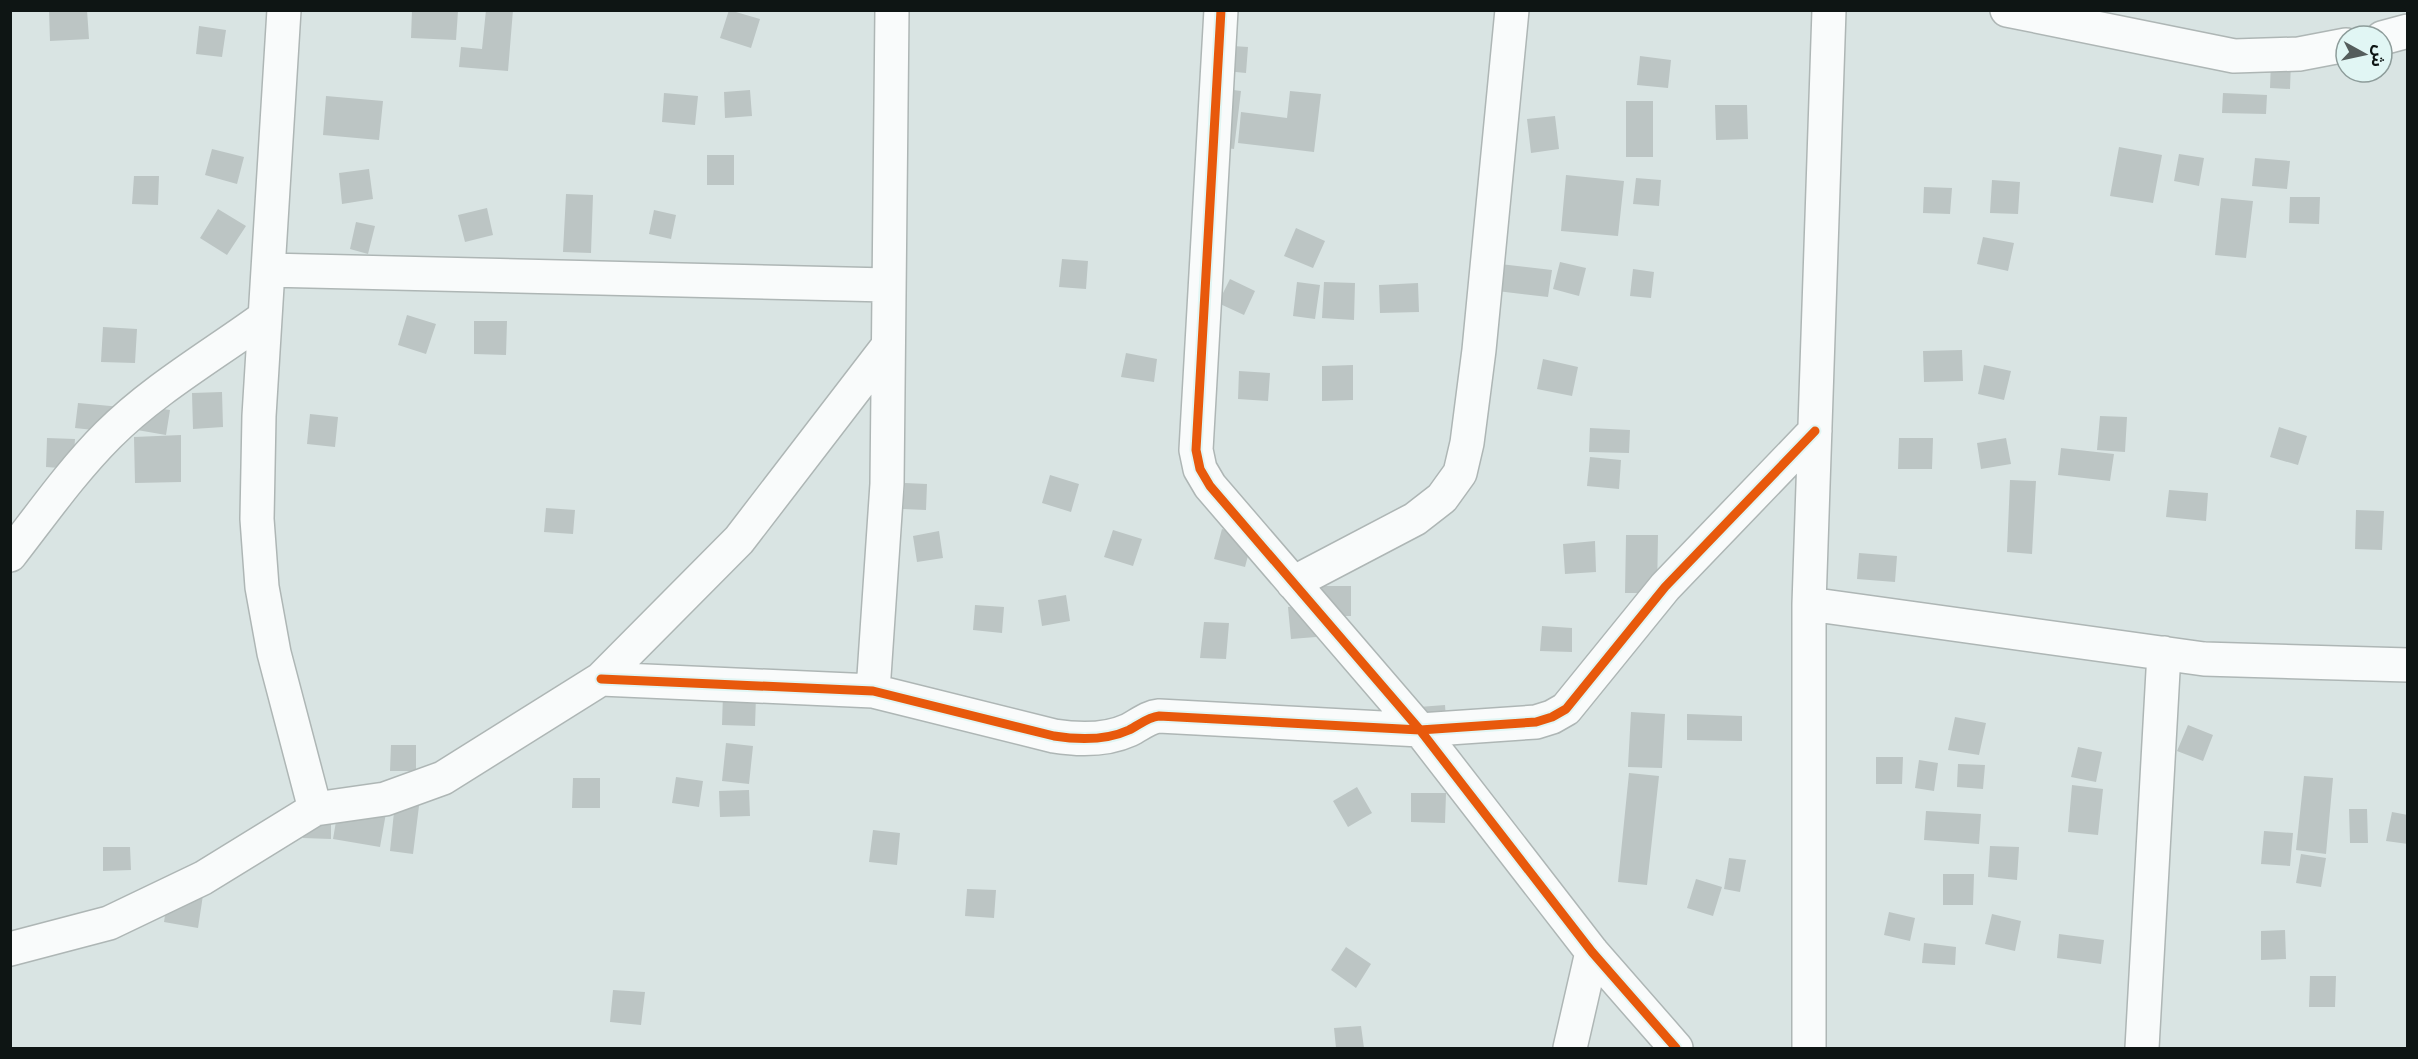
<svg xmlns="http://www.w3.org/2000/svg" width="2418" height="1059" viewBox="0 0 2418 1059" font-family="'DM Sans','Noto Sans Arabic',sans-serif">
  <rect width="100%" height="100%" fill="#d9e4e3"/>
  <path fill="#bcc5c4" d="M49,10H87L89,39L50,41Z
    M412,10L458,11L456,40L411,38Z
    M486,10H513L508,71L459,67L461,47L482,49Z
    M729,10L760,19L751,48L720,38Z
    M199,26L226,30L222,57L196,54Z
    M1217,45L1248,47L1246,73L1215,70Z
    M1640,56L1671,60L1668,88L1637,85Z
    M2271,61H2291L2290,89L2270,88Z
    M1210,87L1241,91L1234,149L1203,145Z
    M750,90L752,116L725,118L724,92Z
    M1290,91L1321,94L1314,152L1238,143L1241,112L1287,118Z
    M664,93L698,96L695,125L662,122Z
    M2223,93L2267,95L2266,114L2222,113Z
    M326,96L383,101L379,140L323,135Z
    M1626,101H1653V157H1626Z
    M1715,105H1747L1748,139L1716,140Z
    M1555,116L1559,149L1531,153L1527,119Z
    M2119,147L2162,155L2153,203L2110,196Z
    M212,149L244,157L237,184L205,175Z
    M2179,154L2204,158L2199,186L2174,181Z
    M707,155H734V185H707Z
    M2255,158L2290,161L2287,189L2252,186Z
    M369,169L373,199L342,204L339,173Z
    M1566,175L1624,181L1618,236L1561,231Z
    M134,176H159L158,205L132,204Z
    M1636,178L1661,180L1659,206L1633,204Z
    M1992,180L2020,182L2018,214L1990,213Z
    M1924,187L1952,188L1950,214L1923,213Z
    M566,194L593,195L591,253L563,252Z
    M2290,197H2320L2319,224L2289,223Z
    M2221,198L2253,201L2246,258L2215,255Z
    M487,208L493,235L465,242L458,215Z
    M218,209L246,226L227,255L200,238Z
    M654,210L676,215L671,239L649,234Z
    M356,222L375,226L368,254L350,249Z
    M1296,228L1325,241L1313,268L1284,256Z
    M1983,237L2014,243L2008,271L1977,264Z
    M1062,259L1088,261L1086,289L1059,287Z
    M1560,262L1586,268L1579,296L1553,289Z
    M1500,264L1552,270L1548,297L1497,291Z
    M1633,269L1654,272L1651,298L1630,296Z
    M1230,279L1255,291L1244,315L1218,303Z
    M1297,282L1320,285L1315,319L1293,316Z
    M1324,282L1355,283L1354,320L1322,318Z
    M1418,283L1419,312L1380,313L1379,285Z
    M407,315L436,324L426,354L398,345Z
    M474,321H507L506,355L474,354Z
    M103,327L137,329L135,363L101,362Z
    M1962,350L1963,381L1924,382L1923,351Z
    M1126,353L1157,359L1154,382L1121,377Z
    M1543,359L1578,367L1572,396L1537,389Z
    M1353,365V400L1322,401V366Z
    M1984,365L2011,371L2004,400L1978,394Z
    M1239,371L1270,373L1268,401L1238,399Z
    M222,392L223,427L193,429L192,393Z
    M78,403L132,408L130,434L75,428Z
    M141,406L170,410L166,435L137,430Z
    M310,414L338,417L335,447L307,444Z
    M2100,416L2127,417L2125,452L2097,450Z
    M2279,427L2307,436L2298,465L2270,457Z
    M1590,428L1630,430L1629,453L1589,452Z
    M181,435V482L135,483L134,437Z
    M47,438L75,439L73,469L46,467Z
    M1899,438H1933L1932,469H1898Z
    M2006,438L2011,464L1981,469L1977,443Z
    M2061,448L2114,454L2110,481L2058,475Z
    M1590,457L1621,460L1619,489L1587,486Z
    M1050,475L1079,484L1071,512L1042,503Z
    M2010,480L2036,481L2032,554L2007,552Z
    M905,483L927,484L926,510L903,509Z
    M2169,490L2208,493L2206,521L2166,517Z
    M546,508L575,510L573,534L544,532Z
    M2356,510L2384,511L2382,550L2355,549Z
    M1222,529L1253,537L1245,567L1214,559Z
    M1113,530L1142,539L1133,566L1104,557Z
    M939,531L943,558L917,562L913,536Z
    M1626,535H1658L1657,593H1625Z
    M1595,541L1596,572L1565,574L1563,544Z
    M1859,553L1897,556L1895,582L1857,579Z
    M1322,586H1351V616H1321Z
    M1066,595L1070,621L1042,626L1038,600Z
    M975,605L1004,607L1002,633L973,630Z
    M1313,605L1316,637L1291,639L1288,607Z
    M1204,622L1229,623L1226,659L1200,658Z
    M1542,626L1572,628V652L1540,651Z
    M723,694L756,696L755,726L722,725Z
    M1445,705L1447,733L1419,707Z
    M1631,712L1665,714L1662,768L1628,767Z
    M1687,714L1742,716V741L1687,740Z
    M1955,717L1986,723L1979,755L1948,750Z
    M2188,725L2213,735L2203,761L2177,751Z
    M726,743L753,746L749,784L722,781Z
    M391,745H416V771H390Z
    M2078,747L2102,752L2096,782L2071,777Z
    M1876,757H1903L1902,784H1876Z
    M1919,760L1938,763L1934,791L1915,788Z
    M1958,764L1985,765L1983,789L1957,787Z
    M1629,773L1659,776L1647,885L1618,882Z
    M2304,776L2333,778L2326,854L2296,850Z
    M676,777L703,781L699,807L672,803Z
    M573,778H600V808H572Z
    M2072,785L2103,789L2098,835L2068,832Z
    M1357,787L1372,813L1348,827L1333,801Z
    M749,790L750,816L720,817L719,791Z
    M1411,793H1446L1445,823L1411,822Z
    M395,802L419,806L413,854L390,851Z
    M339,804L386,813L380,847L333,839Z
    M2349,809H2367L2368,843H2350Z
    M304,811H331V839L303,838Z
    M1926,811L1981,814L1979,844L1924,840Z
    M2392,812L2408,815V844L2386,841Z
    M873,830L900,833L897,865L869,862Z
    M2264,831L2293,833L2290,866L2261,864Z
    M1990,846L2019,847L2017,880L1988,877Z
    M103,847H130L131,870L103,871Z
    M2301,854L2326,858L2321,887L2296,883Z
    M1729,858L1746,860L1740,892L1724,889Z
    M1943,874H1974L1973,905H1943Z
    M1696,879L1722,887L1713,916L1687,908Z
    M169,889L203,895L198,928L164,922Z
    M967,889L996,890L994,918L965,916Z
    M1889,912L1915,918L1910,941L1884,935Z
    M1992,914L2021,921L2015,951L1985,944Z
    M2285,930L2286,959L2261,960V931Z
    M2059,934L2104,940L2101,964L2057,958Z
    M1924,943L1956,947L1955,965L1922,963Z
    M1346,947L1371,964L1356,988L1331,970Z
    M2310,976H2336L2335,1007H2309Z
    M613,990L645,992L641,1025L610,1022Z
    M1361,1026L1364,1048H1336L1334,1028Z"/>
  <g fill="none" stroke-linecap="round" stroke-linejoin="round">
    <defs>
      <path id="minor" d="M284,10L259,416L257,519L262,587L274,653L315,809
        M1221,10L1196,450L1200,469L1210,486L1420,730L1592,952L1676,1048
        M2007,10L2234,56L2299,54L2346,45
        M2382,38L2408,31
        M268,270L887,285
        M10,555C42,514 72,471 108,435C154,389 213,355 265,317
        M1293,583L1415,519L1442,498L1460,473L1467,443L1479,350L1512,10
        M1809,604L2204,659L2408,665
        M601,679L873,691L1054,736C1079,740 1105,741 1129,730C1139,725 1148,717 1159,716L1420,730L1536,722L1552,717L1566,709L1665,587L1815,431
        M873,691L887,484L892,10
        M10,949L109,923L203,878L315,809L385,799L443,778L601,679L739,540L888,346
        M1570,1048L1592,952
        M1809,1048V604L1829,10
        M2142,1048L2164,653"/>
    </defs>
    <use href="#minor" stroke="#aeb6b5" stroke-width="36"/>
    <use href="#minor" stroke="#f9fbfb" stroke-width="33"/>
    <defs>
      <path id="cycleway" d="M1221,10L1196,450L1200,469L1210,486L1420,730L1592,952L1676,1048
        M601,679L873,691L1054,736C1079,740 1105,741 1129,730C1139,725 1148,717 1159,716L1420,730L1536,722L1552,717L1566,709L1665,587L1815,431"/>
    </defs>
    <use href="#cycleway" stroke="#e1f6f4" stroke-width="13"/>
    <use href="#cycleway" stroke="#e8590c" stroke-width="9"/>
  </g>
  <rect width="2418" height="1059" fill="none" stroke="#0e1514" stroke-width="24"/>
  <g transform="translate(2364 54) rotate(98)"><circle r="28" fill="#e1f6f4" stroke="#8d9c9a" stroke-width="1.5"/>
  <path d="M0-4.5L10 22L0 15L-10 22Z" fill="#555d5c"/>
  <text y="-9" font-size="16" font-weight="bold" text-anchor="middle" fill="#0e1514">ش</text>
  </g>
</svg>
